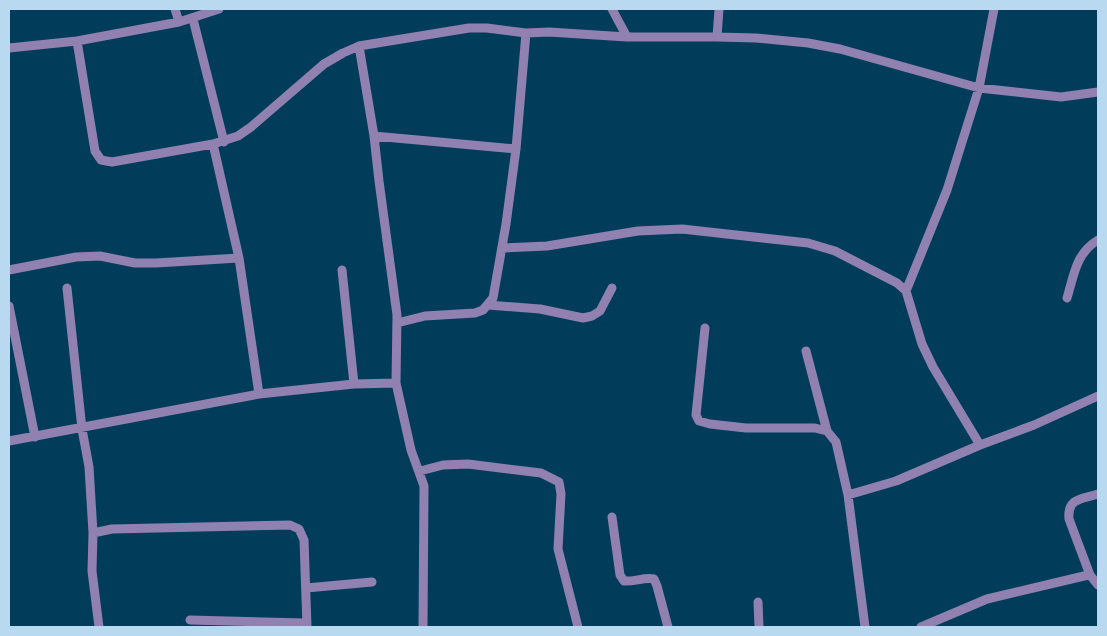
<svg xmlns="http://www.w3.org/2000/svg" width="1107" height="636" viewBox="0 0 1107 636" font-family="'Crimson Pro',serif">
  <rect width="100%" height="100%" fill="#013d5b"/>
  <g fill="none" stroke-linecap="round" stroke-linejoin="round">
    <path stroke="#9081b0" stroke-width="9" d="M175,9L179,22
      M612,9L627,37
      M193,19L224,142
      M717,37L719,9
      M77,41L95,151L101,160L112,162L213,144L238,136L251,127L324,64L343,53L359,46L469,28H487L526,33L549,32L627,37H717L756,38L808,43L840,49L979,88L1061,97L1098,92
      M359,46L374,136L379,181L397,315L396,383L411,450L424,486L423,627
      M9,48L77,41L179,22L219,9
      M374,136L516,149
      M213,144L239,258L259,394
      M502,248L547,246L638,231L682,229L808,243L835,251L897,283L906,291L922,344L933,367L980,445
      M9,270L76,257L100,256L135,263H156L239,258
      M342,270L354,384
      M67,288L82,429L89,467L93,533L92,571L99,627
      M906,291L947,190L979,88L994,9
      M1067,298C1074,275 1076,253 1098,240
      M488,305L540,309L583,318L592,316L600,311L612,288
      M9,306L35,437
      M397,323L425,316L475,313L483,310L493,298L506,224L516,149L526,33
      M705,328L696,415L699,421L710,424L746,428H815L827,431L836,442L848,495L865,627
      M806,351L827,431
      M9,441L259,394L354,384L396,383
      M420,471L443,465L468,464L541,473L559,482L561,494L558,549L578,627
      M848,495L896,481L980,445L1034,425L1098,396
      M612,517L620,575L624,581C634,582 644,577 654,579L657,586L668,627
      M93,533L112,529L290,525L299,529L304,540L307,627
      M1090,575L1069,519C1067,498 1082,499 1098,494
      M306,588L372,582
      M758,602L759,627
      M190,620L305,623
      M921,627L987,599L1084,576L1090,575L1098,585"/>
  </g>
  <rect width="1107" height="636" fill="none" stroke="#b9d9f1" stroke-width="20"/>
</svg>
